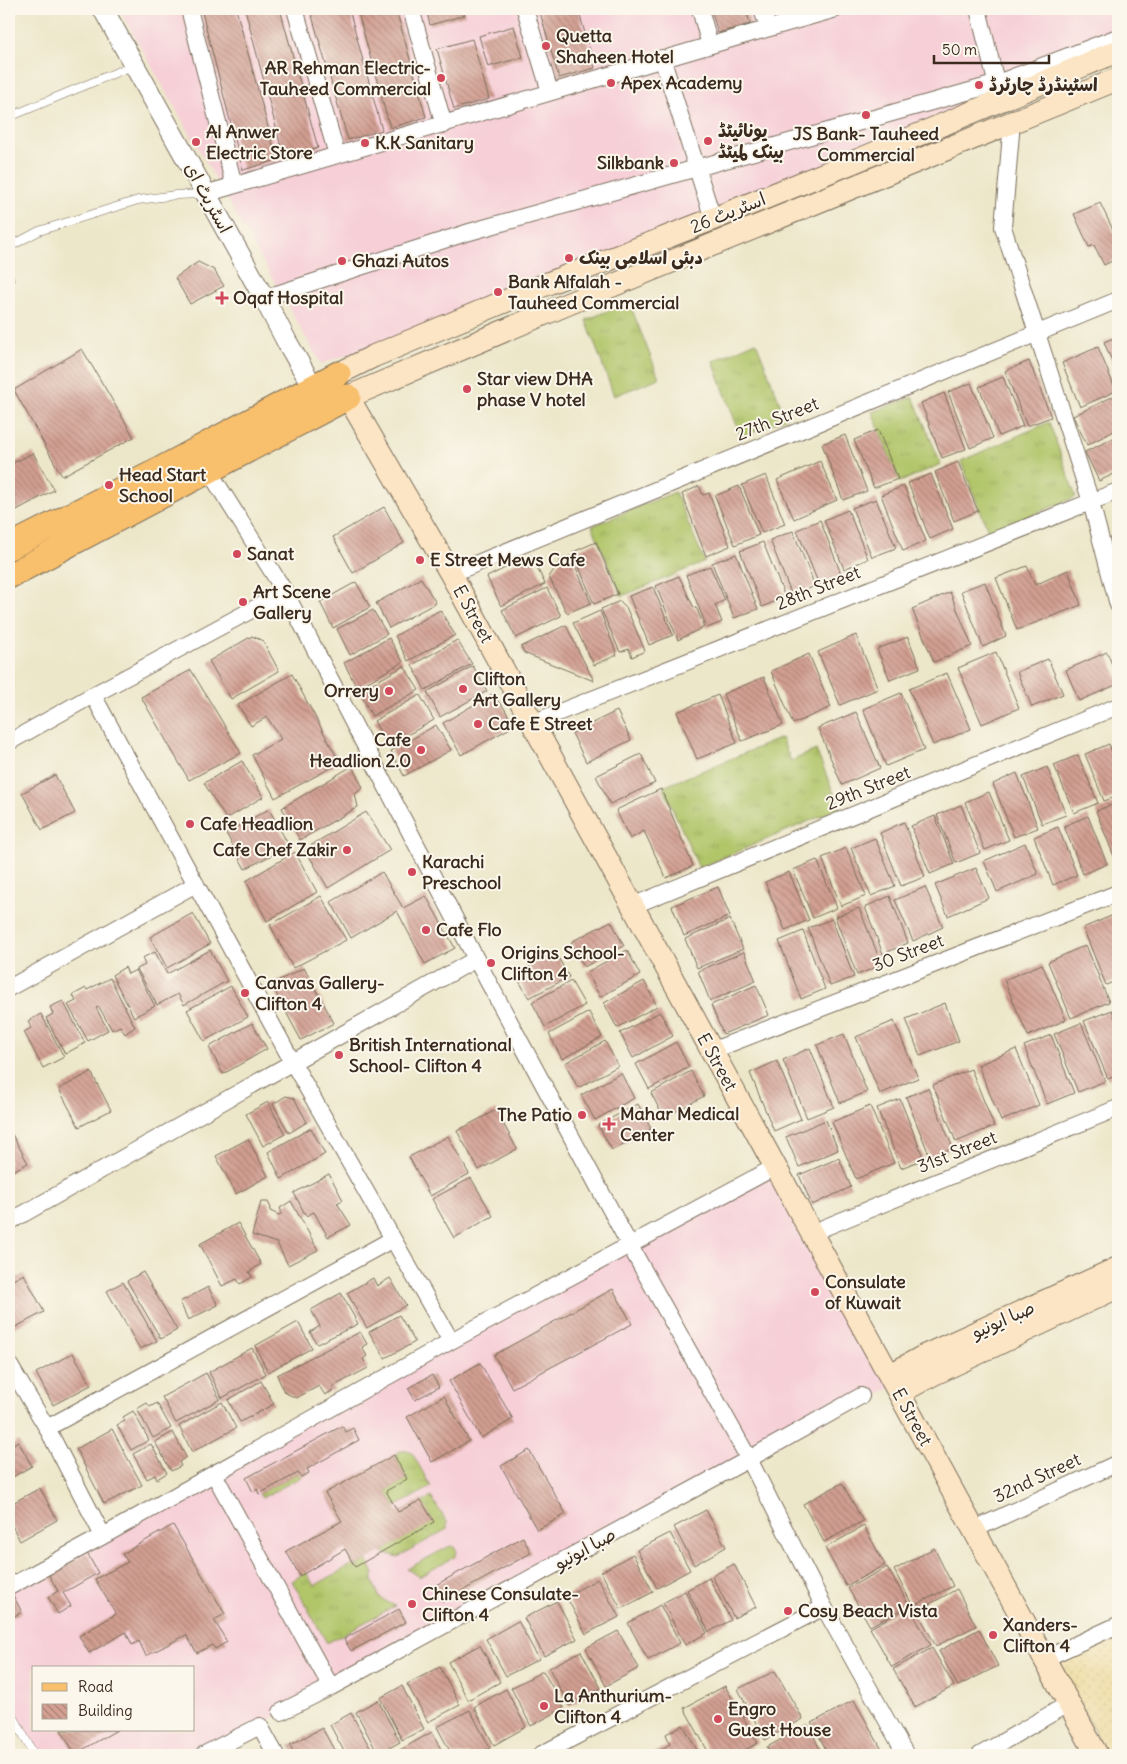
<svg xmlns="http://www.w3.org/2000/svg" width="1127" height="1764" viewBox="0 0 1127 1764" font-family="Delius,'Playpen Sans Arabic',sans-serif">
  <defs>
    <pattern id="grass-tufts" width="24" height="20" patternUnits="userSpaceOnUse" patternTransform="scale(1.25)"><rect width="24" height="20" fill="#b1c569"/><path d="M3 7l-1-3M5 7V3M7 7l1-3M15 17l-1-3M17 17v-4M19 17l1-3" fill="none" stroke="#99a95b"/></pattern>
    <pattern id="sand-dots" width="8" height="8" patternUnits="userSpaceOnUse" patternTransform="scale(1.25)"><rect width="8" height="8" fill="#eeda9e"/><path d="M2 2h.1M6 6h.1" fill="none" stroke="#cdbb88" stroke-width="1.8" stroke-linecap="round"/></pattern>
    <pattern id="building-back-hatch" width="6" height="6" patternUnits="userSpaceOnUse" patternTransform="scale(1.25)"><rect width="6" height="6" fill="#d29f92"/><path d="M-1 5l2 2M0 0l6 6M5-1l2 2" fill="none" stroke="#ac8277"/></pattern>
  </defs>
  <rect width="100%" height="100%" fill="#fbf7ec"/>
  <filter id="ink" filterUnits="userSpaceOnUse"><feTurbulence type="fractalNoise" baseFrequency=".02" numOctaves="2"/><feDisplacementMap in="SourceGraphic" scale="10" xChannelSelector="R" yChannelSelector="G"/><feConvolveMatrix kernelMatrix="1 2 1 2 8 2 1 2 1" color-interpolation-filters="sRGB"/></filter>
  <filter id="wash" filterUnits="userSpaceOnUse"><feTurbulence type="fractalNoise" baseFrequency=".0096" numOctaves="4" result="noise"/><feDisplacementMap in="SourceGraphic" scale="20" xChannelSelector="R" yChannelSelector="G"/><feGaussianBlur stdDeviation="1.12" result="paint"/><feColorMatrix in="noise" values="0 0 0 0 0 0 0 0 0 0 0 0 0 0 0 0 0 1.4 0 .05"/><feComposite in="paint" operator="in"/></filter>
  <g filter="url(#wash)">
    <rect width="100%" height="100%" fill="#ede7ca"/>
    <path fill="#f6cfd7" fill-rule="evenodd" d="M119,9H1118V46L453,318L321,364Z
      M775,1167L895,1386L749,1459L203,1755H34L9,1708V1587ZM34,1668H194V1730H34Z"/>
    <path fill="url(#grass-tufts)" stroke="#767844" d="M629,302L659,378L614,396L586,320Z
      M756,342L786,418L741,437L713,361Z
      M913,397L941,464L900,482L872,412Z
      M1049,422L1076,497L989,533L961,461Z
      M675,492L705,562L622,596L592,526Z
      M781,738L791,761L816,750L840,808L699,868L663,787Z
      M400,1451H407L412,1453L431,1487L395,1507L386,1491L407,1479L394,1455Z
      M298,1473L301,1477L262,1498L259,1494Z
      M431,1497L447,1522V1529L398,1557L382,1552L432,1520L422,1502Z
      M450,1546L454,1547L457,1551L456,1556L419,1577L407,1569Z
      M368,1560L374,1574L372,1580L380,1598L395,1606L327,1643L292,1581L306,1572L314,1586L353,1564L355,1567Z"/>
    <path fill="url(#sand-dots)" stroke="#94825e" d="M1118,1637V1755H1106L1060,1663Z"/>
    <g id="blocks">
      <path fill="url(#building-back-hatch)" d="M201,9H236L277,160L243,170Z
        M245,9H280L318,148L284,158Z
        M310,9H349L382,130L348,140Z
        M357,9H396L426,117L390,128Z
        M426,9H463L465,15L430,25Z
        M539,9H578L595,68L559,78Z
        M711,9H746L750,24L718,33Z
        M775,9H801L777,16Z
        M514,26L523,57L488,67L479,36Z
        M472,39L489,99L454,109L437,49Z
        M1100,203L1118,240V258L1104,265L1094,245L1089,247L1074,214Z
        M198,262L214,270L224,286L190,304L175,278Z
        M1118,336V376L1104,342Z
        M1098,347L1116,391L1080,407L1062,363Z
        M82,349L134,437L62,476L14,390Z
        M1029,361L1051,417L1027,426L1005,371Z
        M1003,377L1023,426L999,436L979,387Z
        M971,383L993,438L970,448L948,392Z
        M944,393L966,449L942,458L921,403Z
        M1118,394V429L1087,445L1073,416Z
        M878,430L898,479L874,488L854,440Z
        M845,435L867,491L843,500L822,444Z
        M1118,436V472L1099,481L1085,452Z
        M33,453L54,490L9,514V465Z
        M820,461L837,500L794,519L777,480Z
        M958,462L978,511L954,521L935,472Z
        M931,474L953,529L930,539L908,483Z
        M766,475L785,524L762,533L742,485Z
        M699,486L703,495L709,493L730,546L706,556L682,494Z
        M739,486L759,535L735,545L715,496Z
        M904,486L926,541L903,551L881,495Z
        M876,499L896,548L872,557L852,508Z
        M384,507L404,543L353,573L333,537Z
        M848,510L868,559L844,569L824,520Z
        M820,520L842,576L819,585L797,530Z
        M793,531L815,586L792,596L770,540Z
        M596,542L618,594L594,604L573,552Z
        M763,542L785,597L762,607L740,551Z
        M736,554L758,609L734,618L712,563Z
        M531,555L545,584L501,606L487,577Z
        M571,556L591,603L567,613L549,577L561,559Z
        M710,566L725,600L715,605L722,622L707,628L686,575Z
        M1027,566L1035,585L1068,570L1081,605L1017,630L996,578Z
        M679,576L693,606L697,609L704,627L678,640L656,586Z
        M421,578L436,603L389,628L376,603Z
        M356,582L370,607L333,628L320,602Z
        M985,582L1006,636L983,647L961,591Z
        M653,587L673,635L649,645L629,596Z
        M547,588L561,616L516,638L502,610Z
        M950,592L972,646L934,662L912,609Z
        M620,601L626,607L645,651L632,657L629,649L620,652L601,609Z
        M373,610L387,634L350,655L337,629Z
        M440,610L455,635L408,661L395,636Z
        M600,611L617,655L594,665L573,623Z
        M566,625L580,654L594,681L524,653L521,647Z
        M856,635L878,689L840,705L818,652Z
        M252,636L263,641L279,671L231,699L209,661Z
        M908,637L920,668L890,680L877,649Z
        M389,638L403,662L357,688L344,663Z
        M457,640L472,664L425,690L412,665Z
        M996,652L1019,708L982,724L958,668Z
        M1107,652L1118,679V684L1079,701L1066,670Z
        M809,654L831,707L793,724L771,671Z
        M1048,659L1063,694L1032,707L1017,672Z
        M404,666L419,690L372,716L359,691Z
        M473,666L487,691L440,717L427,692Z
        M191,670L241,753L189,780L141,697Z
        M947,673L971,729L933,745L909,689Z
        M292,674L340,763L275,798L252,755L281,739L267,717L251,726L238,705Z
        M764,677L783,725L742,741L723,694Z
        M901,693L924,750L886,766L863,709Z
        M492,694L504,708L514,726L461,755L443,723Z
        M420,695L434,720L388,746L374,721Z
        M718,695L737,743L697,759L677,712Z
        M617,711L631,740L586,762L572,733Z
        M856,712L880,768L842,785L818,728Z
        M436,725L451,750L404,776L391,751Z
        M1109,744L1118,766V796L1104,801L1085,754Z
        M641,754L655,783L610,804L596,776Z
        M1078,755L1098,803L1074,813L1054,765Z
        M242,761L263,797L226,819L204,783Z
        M352,766L363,788L355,794L358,807L300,840L282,808Z
        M1047,767L1066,815L1042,824L1023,777Z
        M1017,773L1038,828L1014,837L993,784Z
        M55,775L75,813L42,830L22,793Z
        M661,789L693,866L666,878L644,831L630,839L616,810Z
        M989,792L1009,840L985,850L965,802Z
        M1118,802V858L1115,859L1096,811Z
        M961,805L980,853L956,863L937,815Z
        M269,809L289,846L245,869L226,833Z
        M366,812L390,850L328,888L305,849Z
        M935,816L954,864L930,874L911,826Z
        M1088,816L1107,864L1083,874L1064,826Z
        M904,822L925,877L901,886L880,833Z
        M1058,827L1077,875L1053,885L1034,837Z
        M875,838L895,886L871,896L851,848Z
        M1025,843L1038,874L997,892L984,861Z
        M846,848L866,896L841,906L822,858Z
        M295,852L317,892L267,921L246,881Z
        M817,860L837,908L813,918L793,870Z
        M976,868L989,898L948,916L935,885Z
        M382,872L403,908L426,896L455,948L425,964L397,911L351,938L331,902Z
        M789,872L809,920L785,930L765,882Z
        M718,887L730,916L684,936L672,906Z
        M925,887L943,927L913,941L895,900Z
        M321,896L346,940L293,968L270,925Z
        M890,896L908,943L883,954L865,907Z
        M859,908L882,965L857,975L835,917Z
        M193,913L210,944L167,968L150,937Z
        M1118,913V980L1106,985L1083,928Z
        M730,919L743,949L697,968L685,939Z
        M832,919L854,977L830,986L808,928Z
        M611,921L624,946L584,967L571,942Z
        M803,931L825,989L801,999L779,941Z
        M1086,945L1109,1002L1071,1018L1048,962Z
        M210,950L227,981L184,1005L178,994L157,1005L137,969L145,965L142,958L155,952L167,974Z
        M627,950L640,975L600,997L587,972Z
        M555,952L569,977L529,998L515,974Z
        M744,952L756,981L710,1001L698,971Z
        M1042,964L1066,1020L1028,1036L1004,980Z
        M125,967L128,974L136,970L155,1006L134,1017L112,975Z
        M304,968L334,1023L301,1040L271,984Z
        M110,978L135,1027L125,1034L120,1026L112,1030L99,1007L96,1008L108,1030L88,1041L68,1005L76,1001L73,995L86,988L87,990Z
        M571,981L585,1005L545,1027L532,1002Z
        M644,981L657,1006L617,1028L604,1003Z
        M756,985L769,1015L723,1034L711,1005Z
        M231,986L248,1017L204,1041L187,1010Z
        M63,1001L85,1043L65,1054L46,1018L53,1014L50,1007Z
        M945,1003L959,1041L920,1056L906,1019Z
        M1112,1010L1118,1026V1075L1108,1079L1084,1021Z
        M589,1012L602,1037L562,1059L549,1034Z
        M660,1012L673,1036L633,1058L620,1033Z
        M41,1014L64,1057L43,1068L24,1032L31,1028L28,1021Z
        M894,1021L918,1078L880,1094L856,1037Z
        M252,1023L267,1049L223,1074L209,1047Z
        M1081,1023L1105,1081L1078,1092L1054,1034Z
        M844,1034L867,1092L840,1103L817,1045Z
        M1051,1035L1074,1093L1047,1104L1024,1046Z
        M605,1041L618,1066L578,1088L565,1063Z
        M676,1042L689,1067L649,1089L636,1064Z
        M810,1048L834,1107L807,1118L783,1060Z
        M1016,1049L1039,1105L1001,1121L978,1065Z
        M777,1061L801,1119L774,1131L750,1073Z
        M971,1069L994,1126L956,1142L933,1085Z
        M691,1071L704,1096L664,1118L651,1093Z
        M91,1072L111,1110L79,1127L59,1089Z
        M621,1073L634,1098L595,1120L581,1095Z
        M928,1088L953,1148L930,1157L906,1097Z
        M286,1096L294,1098L307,1122L289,1133L273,1104Z
        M900,1099L924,1159L901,1168L877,1108Z
        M268,1102L285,1134L263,1146L246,1114Z
        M638,1104L651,1129L612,1150L598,1125Z
        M870,1106L894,1163L856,1179L832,1122Z
        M496,1110L517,1149L479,1170L457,1131Z
        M826,1120L838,1150L799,1167L786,1137Z
        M311,1128L325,1154L281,1179L268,1152Z
        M9,1129L28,1163L9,1173Z
        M448,1136L469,1174L430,1196L409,1157Z
        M248,1139L268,1176L236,1194L216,1156Z
        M839,1158L851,1187L812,1205L799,1175Z
        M329,1174L343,1200L337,1203L351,1225L328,1237L314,1212L306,1216L294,1193Z
        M471,1178L493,1216L454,1238L432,1199Z
        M291,1201L318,1250L288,1265L277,1243L252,1235L261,1202H268L271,1208L270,1211L279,1215L282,1213L280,1208Z
        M238,1223L261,1264L249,1272L252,1277L240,1284L237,1279L222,1286L200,1244Z
        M143,1272L177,1330L161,1339L127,1281Z
        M24,1274L44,1312L12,1329L9,1323V1282Z
        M373,1278L377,1286L390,1278L406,1305L367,1328L347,1293Z
        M123,1282L157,1341L140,1349L107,1291Z
        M208,1287L218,1305L188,1320L180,1302Z
        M613,1289L632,1324L512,1388L494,1355Z
        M341,1293L358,1324L317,1344L310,1332L320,1326L311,1310Z
        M399,1315L415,1342L385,1358L369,1332Z
        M298,1322L312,1348L268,1372L255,1346Z
        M360,1332L367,1344L362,1347L367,1356L363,1359L368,1368L332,1387L334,1390L325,1395L319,1386L296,1398L284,1392L277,1375Z
        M252,1348L266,1374L222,1398L209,1372Z
        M73,1353L91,1385L53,1405L36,1373Z
        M480,1363L513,1419L481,1438L449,1381Z
        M206,1373L220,1399L176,1423L162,1397Z
        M432,1375L439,1387L415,1400L408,1388Z
        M261,1381L274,1404L240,1422L228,1400Z
        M444,1396L469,1441L432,1462L407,1417Z
        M222,1402L236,1428L192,1452L179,1426Z
        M147,1403L150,1407L157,1403L171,1428L153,1438L137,1409Z
        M133,1411L149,1440L131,1450L117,1425L125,1421L123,1417Z
        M342,1426L346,1432L353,1428L359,1440L307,1469L309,1473L301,1477L298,1473L259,1494L257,1489L253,1492L246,1478Z
        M112,1429L142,1485L104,1504L76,1449Z
        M173,1432L186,1457L179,1462L181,1466L171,1471L155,1442Z
        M18,1441L32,1466L9,1479V1447Z
        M151,1444L167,1473L157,1479L155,1475L147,1479L133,1454Z
        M529,1450L566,1514L537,1530L501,1466Z
        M394,1455L407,1479L386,1491L398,1512L421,1500L434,1522L355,1567L345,1549L300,1576L286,1551L342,1521L325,1493Z
        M842,1483L863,1521L824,1542L803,1504Z
        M40,1488L57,1520L20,1541L9,1520V1505Z
        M706,1510L726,1547L694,1565L674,1527Z
        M173,1525L225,1614L214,1620L227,1642L215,1649L212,1645L197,1653L186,1635L146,1656L139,1641L132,1645L126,1632L89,1653L79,1636L116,1614L95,1579L128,1562L122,1554Z
        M864,1526L885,1565L846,1586L825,1548Z
        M670,1533L690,1570L657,1588L637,1550Z
        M523,1537L531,1553L442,1602L434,1586Z
        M934,1548L953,1586L913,1606L894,1570Z
        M87,1553L98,1573L63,1593L71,1606L58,1614L48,1597L58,1591L49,1575Z
        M633,1554L653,1592L621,1609L601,1572Z
        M734,1564L756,1607L734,1618L712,1576Z
        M887,1567L909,1605L870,1626L848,1588Z
        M709,1578L731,1620L709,1632L687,1590Z
        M598,1579L619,1617L586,1634L566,1596Z
        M9,1588L22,1612L9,1619Z
        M957,1589L976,1626L936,1646L917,1611Z
        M685,1591L707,1633L685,1645L663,1603Z
        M557,1601L577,1639L544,1656L524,1618Z
        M660,1605L680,1643L648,1660L628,1623Z
        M909,1607L931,1645L892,1667L870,1628Z
        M399,1609L406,1622L351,1651L344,1639Z
        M518,1621L539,1659L506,1676L486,1639Z
        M979,1629L998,1666L958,1686L939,1651Z
        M618,1631L639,1668L606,1686L586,1648Z
        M480,1645L500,1682L468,1700L448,1662Z
        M932,1648L954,1686L915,1707L893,1669Z
        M581,1651L601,1688L569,1706L549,1668Z
        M440,1667L460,1705L428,1722L407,1684Z
        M543,1671L564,1708L531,1726L511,1688Z
        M775,1671L803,1719L765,1740L738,1689Z
        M402,1686L424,1729L402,1740L380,1698Z
        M725,1686L758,1743L736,1755H710L684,1708Z
        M506,1689L526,1727L494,1745L474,1707Z
        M378,1700L400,1742L378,1754L356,1712Z
        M854,1700L885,1755H829L812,1723Z
        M470,1710L490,1748L475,1755H452L437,1727Z
        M351,1713L374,1755H346L330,1725Z
        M683,1725L700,1755H651L670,1744L666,1734Z
        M808,1725L823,1755H772L767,1747Z
        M322,1728L337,1755H295L290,1745Z
        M61,1730H117L75,1754Z
        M432,1732L444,1755H402L400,1750Z"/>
    </g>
  </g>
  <g filter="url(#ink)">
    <use href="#blocks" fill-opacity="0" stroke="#796c5a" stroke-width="1"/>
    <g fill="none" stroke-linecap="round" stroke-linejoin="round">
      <defs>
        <path id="service" d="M9,117L134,65
          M9,247L39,231L138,200L176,195L203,194
          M9,277L10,280
          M9,1708L34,1755"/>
        <path id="minor" d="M189,9L234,185
          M295,9L337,155
          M411,9L444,125
          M525,9L550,92
          M700,9L710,45
          M762,9L768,28
          M978,9L999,94
          M662,58L713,219
          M1012,122L1003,227L1091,502L1118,605
          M205,194C415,133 625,69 836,9
          M264,298L466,233L995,84L1118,37
          M209,471L285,592L476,959L629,1244L749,1459L824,1607L906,1755
          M451,574L1118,300
          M93,695L293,1063L451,1341
          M532,723L1118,491
          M9,742L93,695L285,592
          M632,906L1118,706
          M9,988L196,884
          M711,1051L1118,893
          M9,1222L476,959
          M811,1233L1118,1108
          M9,1364L47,1428L103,1536
          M47,1428L393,1239
          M214,1474L331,1687
          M973,1530L1118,1463
          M9,1587L103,1536L451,1341L775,1167
          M1044,1659L1118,1625
          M281,1712L331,1687L749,1459L861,1396
          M203,1755L260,1726L276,1755
          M540,1755L824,1607
          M980,1755L1068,1704"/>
        <path id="tertiary" d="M103,9L264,298L287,342L313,387"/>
        <path id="secondary" d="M338,374L374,356L549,283L713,219L863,158L1118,51
          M890,1375L924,1356L1118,1268
          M899,1393L932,1375L1118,1287
          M1097,1755L451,574L348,397L570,303L1118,79"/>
        <path id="primary" d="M9,547L152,474L338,374
          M9,576L348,397"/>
      </defs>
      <use href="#service" stroke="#796c5a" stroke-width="9"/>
      <use href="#minor" stroke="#796c5a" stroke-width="18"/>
      <use href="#tertiary" stroke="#796c5a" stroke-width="22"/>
      <use href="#secondary" stroke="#796c5a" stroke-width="24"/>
      <use href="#primary" stroke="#796c5a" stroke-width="27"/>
      <use href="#service" stroke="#fff" stroke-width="8"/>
      <use href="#minor" stroke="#fff" stroke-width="16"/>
      <use href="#tertiary" stroke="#fff" stroke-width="20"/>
      <use href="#secondary" stroke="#fce5c4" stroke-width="22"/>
      <use href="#primary" stroke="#f8bf6c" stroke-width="25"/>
    </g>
  </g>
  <g fill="#d1495b" stroke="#fbf7ec" stroke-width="2">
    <circle cx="546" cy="46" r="5"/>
    <circle cx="441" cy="78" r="5"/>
    <circle cx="611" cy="83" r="5"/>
    <circle cx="979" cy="85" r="5"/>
    <circle cx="866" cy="115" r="5"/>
    <circle cx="708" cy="141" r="5"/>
    <circle cx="196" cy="142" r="5"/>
    <circle cx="365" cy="143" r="5"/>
    <circle cx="674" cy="163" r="5"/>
    <circle cx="569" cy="258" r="5"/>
    <circle cx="342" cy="261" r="5"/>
    <circle cx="498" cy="292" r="5"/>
    <path d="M219.5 290.5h5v5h5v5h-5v5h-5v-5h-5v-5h5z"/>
    <circle cx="467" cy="389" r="5"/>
    <circle cx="109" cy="485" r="5"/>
    <circle cx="237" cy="554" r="5"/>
    <circle cx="420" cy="560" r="5"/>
    <circle cx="243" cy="602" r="5"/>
    <circle cx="463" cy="689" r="5"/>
    <circle cx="389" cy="691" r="5"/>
    <circle cx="478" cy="724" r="5"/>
    <circle cx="421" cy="750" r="5"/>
    <circle cx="190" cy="824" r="5"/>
    <circle cx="347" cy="850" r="5"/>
    <circle cx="412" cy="872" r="5"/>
    <circle cx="426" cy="930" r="5"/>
    <circle cx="491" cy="963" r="5"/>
    <circle cx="245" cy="993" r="5"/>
    <circle cx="339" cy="1055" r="5"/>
    <circle cx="582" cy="1115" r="5"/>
    <path d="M606.5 1116.5h5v5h5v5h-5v5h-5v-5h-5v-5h5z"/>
    <circle cx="815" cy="1292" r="5"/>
    <circle cx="412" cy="1604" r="5"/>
    <circle cx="788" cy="1611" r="5"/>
    <circle cx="993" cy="1635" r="5"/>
    <circle cx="544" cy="1706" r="5"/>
    <circle cx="718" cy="1719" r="5"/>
  </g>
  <g text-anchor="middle" stroke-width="4" stroke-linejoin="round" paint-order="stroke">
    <g font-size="18" font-weight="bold" fill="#3b2a1e" stroke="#fbf7ec" text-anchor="start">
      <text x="556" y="42">Quetta<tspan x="556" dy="21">Shaheen Hotel</tspan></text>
      <text x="431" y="74" text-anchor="end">AR Rehman Electric-<tspan x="431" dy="21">Tauheed Commercial</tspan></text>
      <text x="621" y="89">Apex Academy</text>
      <text x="989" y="91">اسٹینڈرڈ چارٹرڈ</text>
      <text x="718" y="137">یونائیٹڈ<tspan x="718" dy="21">بینک لمیٹڈ</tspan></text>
      <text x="206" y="138">Al Anwer<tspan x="206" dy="21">Electric Store</tspan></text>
      <text x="866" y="140" text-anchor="middle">JS Bank- Tauheed<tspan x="866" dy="21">Commercial</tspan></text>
      <text x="375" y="149">K.K Sanitary</text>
      <text x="664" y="169" text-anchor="end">Silkbank</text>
      <text x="579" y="264">دبئی اسلامی بینک</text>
      <text x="352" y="267">Ghazi Autos</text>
      <text x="508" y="288">Bank Alfalah -<tspan x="508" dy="21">Tauheed Commercial</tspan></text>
      <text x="233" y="304">Oqaf Hospital</text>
      <text x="477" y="385">Star view DHA<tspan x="477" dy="21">phase V hotel</tspan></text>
      <text x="119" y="481">Head Start<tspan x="119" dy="21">School</tspan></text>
      <text x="247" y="560">Sanat</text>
      <text x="430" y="566">E Street Mews Cafe</text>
      <text x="253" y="598">Art Scene<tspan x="253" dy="21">Gallery</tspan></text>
      <text x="473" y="685">Clifton<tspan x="473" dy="21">Art Gallery</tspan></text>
      <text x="379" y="697" text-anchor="end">Orrery</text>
      <text x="488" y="730">Cafe E Street</text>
      <text x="411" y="746" text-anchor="end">Cafe<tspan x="411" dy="21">Headlion 2.0</tspan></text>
      <text x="200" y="830">Cafe Headlion</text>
      <text x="337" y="856" text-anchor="end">Cafe Chef Zakir</text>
      <text x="422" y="868">Karachi<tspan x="422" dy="21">Preschool</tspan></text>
      <text x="436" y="936">Cafe Flo</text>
      <text x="501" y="959">Origins School-<tspan x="501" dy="21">Clifton 4</tspan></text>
      <text x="255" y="989">Canvas Gallery-<tspan x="255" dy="21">Clifton 4</tspan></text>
      <text x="349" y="1051">British International<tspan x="349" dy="21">School- Clifton 4</tspan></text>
      <text x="620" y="1120">Mahar Medical<tspan x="620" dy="21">Center</tspan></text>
      <text x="572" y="1121" text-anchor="end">The Patio</text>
      <text x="825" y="1288">Consulate<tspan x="825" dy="21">of Kuwait</tspan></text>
      <text x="422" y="1600">Chinese Consulate-<tspan x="422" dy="21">Clifton 4</tspan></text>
      <text x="798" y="1617">Cosy Beach Vista</text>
      <text x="1003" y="1631">Xanders-<tspan x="1003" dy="21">Clifton 4</tspan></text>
      <text x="554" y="1702">La Anthurium-<tspan x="554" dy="21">Clifton 4</tspan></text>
      <text x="728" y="1715">Engro<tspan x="728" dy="21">Guest House</tspan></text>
    </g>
    <g font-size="18" fill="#3b2a1e" stroke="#fbf7ec">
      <text transform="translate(208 198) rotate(61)" y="6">اسٹریٹ ای</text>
      <text transform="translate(728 213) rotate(-22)" y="6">اسٹریٹ 26</text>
      <text transform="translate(777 419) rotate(-22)" y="6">27th Street</text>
      <text transform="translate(818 588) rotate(-22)" y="6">28th Street</text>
      <text transform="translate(473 614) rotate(61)" y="6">E Street</text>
      <text transform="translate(868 788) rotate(-22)" y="6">29th Street</text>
      <text transform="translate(908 953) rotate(-21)" y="6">30 Street</text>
      <text transform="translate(717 1062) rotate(61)" y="6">E Street</text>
      <text transform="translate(957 1152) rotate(-22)" y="6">31st Street</text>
      <text transform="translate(1003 1320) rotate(-24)" y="6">صبا ایونیو</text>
      <text transform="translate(912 1417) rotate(61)" y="6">E Street</text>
      <text transform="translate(1037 1478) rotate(-25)" y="6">32nd Street</text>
      <text transform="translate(585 1549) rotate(-29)" y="6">صبا ایونیو</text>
    </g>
  </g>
  <rect width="1127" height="1764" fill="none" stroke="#fbf7ec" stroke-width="30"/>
  <rect x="32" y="1666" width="162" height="65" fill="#fbf7ec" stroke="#aea59a"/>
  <rect x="42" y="1683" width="25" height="8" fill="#f8bf6c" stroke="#aea59a"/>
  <text x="78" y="1692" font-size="15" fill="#3b2a1e">Road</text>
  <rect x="42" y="1704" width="25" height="15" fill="url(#building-back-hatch)" stroke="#aea59a"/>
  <text x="78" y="1716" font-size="15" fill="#3b2a1e">Building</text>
  <path d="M934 55v8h115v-8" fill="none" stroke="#3b2a1e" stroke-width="2.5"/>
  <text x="942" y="55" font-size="15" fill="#3b2a1e" stroke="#fbf7ec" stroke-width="4" paint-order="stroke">50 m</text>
</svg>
